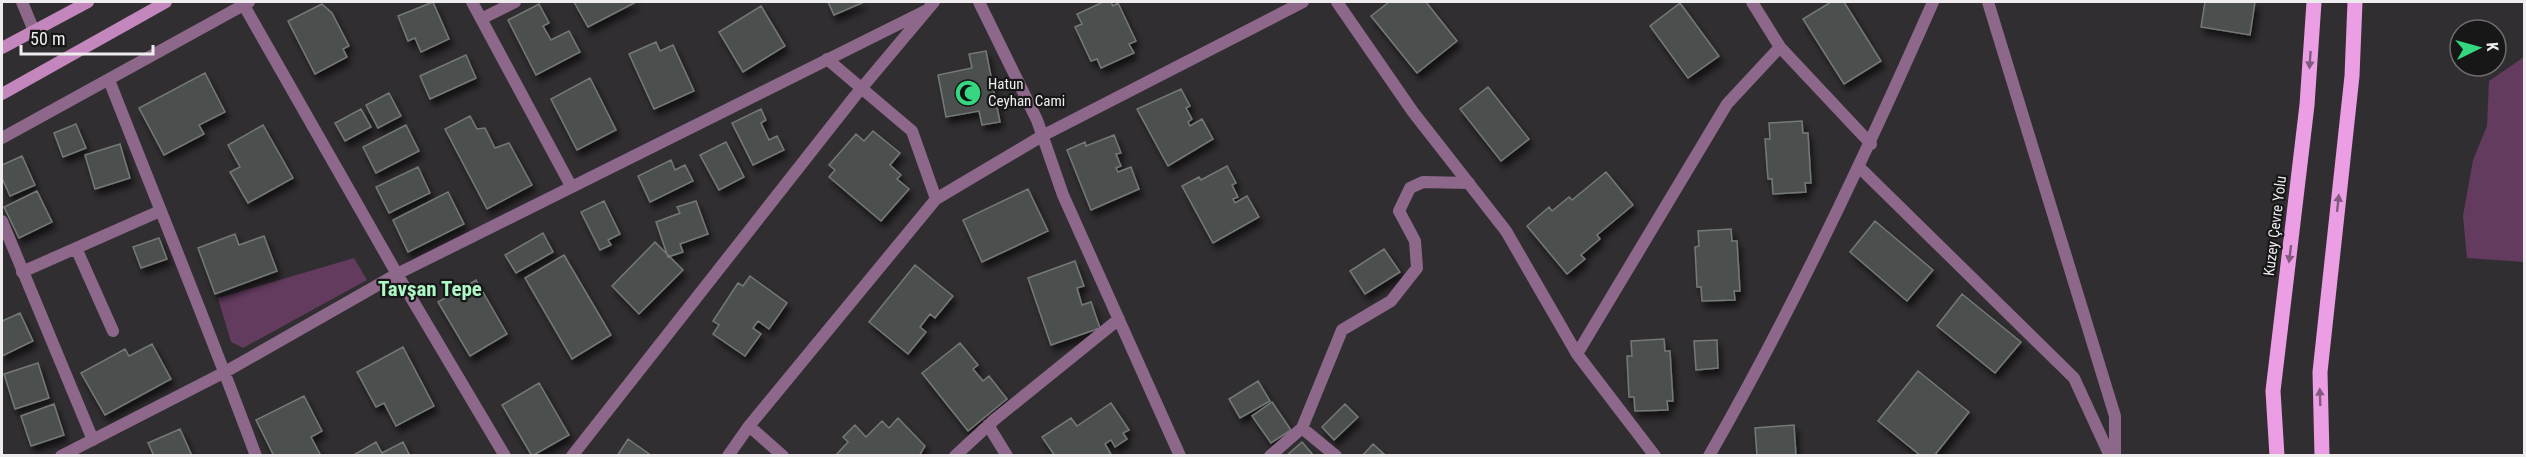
<svg xmlns="http://www.w3.org/2000/svg" width="2526" height="457" viewBox="0 0 2526 457" font-family="'Roboto Condensed',sans-serif">
  <defs>
    <filter id="shadow"><feDropShadow dx="3.5" dy="6" stdDeviation="3" flood-color="#0009"/></filter>
  </defs>
  <rect width="100%" height="100%" fill="#312e31"/>
  <path fill="#623b5e" d="M2524,57V262L2467,258L2463,216L2473,160L2487,126L2489,81Z
    M354,258L367,280L243,348L231,342L218,298Z"/>
  <path fill="#4c504d" stroke="#757976" stroke-width="1.5" filter="url(#shadow)" d="M433,2L449,39L421,52L415,38L408,41L398,16Z
    M574,2H636L588,27Z
    M828,2H864L834,15Z
    M1103,2H1111L1113,6L1118,3L1136,41L1129,44L1134,53L1101,68L1097,59L1091,61L1075,27L1082,24L1077,14Z
    M1389,2H1426L1457,41L1417,73L1371,16Z
    M1831,2H1844L1881,61L1844,84L1803,19Z
    M2205,2H2255L2250,35L2201,27Z
    M1680,3L1719,56L1688,78L1650,26Z
    M322,4L332,13L349,46L343,49L347,57L315,74L288,21Z
    M539,4L549,23L543,26L551,40L569,31L580,52L536,75L508,20Z
    M761,6L785,46L743,72L719,32Z
    M656,42L660,51L673,45L694,91L654,109L629,54Z
    M986,51L1000,122L982,125L979,111L946,117L938,75L972,68L969,54Z
    M466,55L476,78L430,99L420,76Z
    M205,73L225,112L199,125L204,134L164,155L139,108Z
    M590,78L616,130L577,150L551,99Z
    M1488,87L1529,139L1501,161L1460,109Z
    M1181,89L1190,106L1186,108L1192,119L1188,122L1190,126L1202,119L1213,139L1168,166L1137,109Z
    M389,93L401,116L378,128L366,105Z
    M361,109L371,127L345,141L335,123Z
    M761,109L766,120L761,123L769,140L777,136L784,150L753,165L732,123Z
    M470,116L477,129L485,128L495,148L509,143L532,185L487,209L445,129Z
    M1802,121L1803,133H1808L1811,183H1805L1806,192L1773,194L1772,179H1768L1765,139H1770L1769,123Z
    M76,124L86,148L63,157L54,133Z
    M263,125L293,178L248,203L230,172L240,167L228,145Z
    M406,125L419,151L376,173L363,147Z
    M873,131L900,153L890,165L901,175L897,179L909,189L881,221L829,177L835,170L829,165L856,134L864,141Z
    M1114,135L1121,153L1116,154L1121,166L1116,168L1118,172L1131,167L1139,189L1091,210L1067,150L1085,142L1086,146Z
    M726,142L744,177L719,190L700,155Z
    M120,144L130,178L95,189L85,155Z
    M22,156L35,185L10,196L2,178V165Z
    M671,160L675,170L685,165L693,181L650,202L638,176Z
    M1227,166L1236,183L1232,185L1238,197L1233,199L1235,203L1247,196L1259,217L1213,243L1182,186L1199,177L1201,180Z
    M418,167L430,193L389,213L376,187Z
    M1606,172L1633,205L1597,235L1600,239L1581,255L1585,259L1567,274L1527,226L1549,207L1552,211L1569,197L1572,200Z
    M1028,189L1048,231L982,262L963,220Z
    M37,191L52,222L19,238L4,207Z
    M448,192L464,224L408,252L393,220Z
    M604,201L620,234L608,240L611,245L600,250L581,212Z
    M696,201L708,234L680,244L683,252L668,257L656,222L680,213L677,207Z
    M1875,221L1933,270L1907,301L1850,252Z
    M1731,229L1732,241H1737L1740,291H1734L1735,300L1702,301L1701,287H1697L1695,247L1699,246L1698,231Z
    M543,233L553,252L516,273L505,255Z
    M235,234L239,245L264,236L277,271L215,294L198,248Z
    M159,238L167,259L141,268L133,247Z
    M655,242L683,270L639,314L612,286Z
    M1384,249L1400,272L1365,294L1350,271Z
    M564,255L611,335L572,359L525,278Z
    M1075,261L1084,286L1077,288L1082,305L1091,302L1100,328L1051,345L1028,278Z
    M915,265L953,296L935,318L930,314L920,327L926,332L908,354L869,322Z
    M750,276L787,303L769,329L758,321L753,328L761,334L745,356L713,334L719,325L713,321L738,283L743,286Z
    M476,280L507,334L470,356L438,302Z
    M1962,294L2021,342L1995,373L1937,326Z
    M20,313L33,341L2,356V321Z
    M1664,339L1665,351H1670L1673,401H1667L1668,410L1635,411L1634,397H1629L1627,356H1632L1631,341Z
    M1717,340L1718,368L1696,370L1694,341Z
    M960,343L978,365L973,369L983,381L989,376L1007,399L968,431L922,373Z
    M152,344L171,379L105,415L81,373L125,349L129,356Z
    M403,347L434,406L396,426L384,403L376,407L357,372Z
    M38,363L49,398L15,409L4,374Z
    M1918,371L1969,412L1934,456H1921L1878,421Z
    M1258,381L1270,401L1240,418L1229,399Z
    M539,383L569,435L532,456L502,405Z
    M304,396L322,431L311,437L321,456H274L256,420Z
    M1272,402L1291,430L1271,443L1252,416Z
    M1111,403L1129,430L1123,433L1127,439L1115,447L1111,440L1105,444L1112,456H1055L1042,437L1071,418L1077,426Z
    M54,404L64,435L31,446L21,416Z
    M1345,404L1358,417L1334,440L1322,427Z
    M898,418L925,446L919,456H835L848,442L843,437L855,425L866,437L882,421L889,428Z
    M1794,425L1796,456H1757L1755,428Z
    M180,429L192,456H154L148,443Z
    M628,439L652,456H617Z
    M376,442L382,453L403,442L410,456H352Z
    M1302,442L1314,456H1286Z
    M1373,444L1384,454L1362,456Z"/>
  <g fill="none" stroke-linecap="round" stroke-linejoin="round">
    <path stroke="#8e688a" stroke-width="12" d="M22,2L34,31
      M242,2L397,274L505,456
      M472,2L571,186
      M979,2L1037,120L1063,195L1180,456
      M1337,2L1413,112L1506,231L1577,354L1655,456
      M1752,2L1780,47L1871,144
      M1988,2L2115,416V456
      M481,19L515,2
      M827,59L912,131L936,199
      M109,80C158,205 209,329 256,456
      M2,138L249,2
      M1859,167L2074,378L2110,456
      M2,221L93,440
      M76,248L113,331
      M22,272L160,211
      M1577,354L1727,104L1780,47
      M988,425L1007,456
      M749,426L783,456
      M1302,428L1336,456
      M61,456L225,372L397,274L925,11
      M572,456L855,96L934,2
      M728,456L749,426L936,199L1042,136L1303,2
      M955,456L994,420L1119,319
      M1270,456L1302,428L1342,330L1391,301L1417,268L1415,241L1399,211L1410,188L1423,182L1469,183
      M1709,456C1793,309 1865,156 1933,2"/>
    <path stroke="#c387bd" stroke-width="12" d="M2,48L88,2
      M2,94L166,2"/>
    <path stroke="#ec9ee5" stroke-width="15" d="M2277,456L2273,391L2307,105L2314,2
      M2322,456L2320,372L2352,76L2355,2"/>
  </g>
  <defs><path id="oneway-solid" d="M-6-.8H1V-3.2L6.5 0L1 3.2V.8H-6Z" transform="scale(1.5)"/></defs>
  <g fill="#825a7e">
    <use href="#oneway-solid" transform="translate(2310 60) rotate(94)"/>
    <use href="#oneway-solid" transform="translate(2338 203) rotate(-84)"/>
    <use href="#oneway-solid" transform="translate(2290 254) rotate(97)"/>
    <use href="#oneway-solid" transform="translate(2320 397) rotate(-92)"/>
  </g>
  <defs>
    <symbol id="mosque-disc" viewBox="-11 -11 22 22"><circle r="9.5" fill="#35d881" stroke="#181718"/><path d="M3.5-4.9A6 6 0 1 0 3.5 4.9A5 5 0 1 1 3.5-4.9Z" fill="#111"/></symbol>
  </defs>
  <g fill-rule="evenodd">
    <use href="#mosque-disc" x="953" y="78" width="30" height="30"/>
  </g>
  <g text-anchor="middle" stroke-width="4.5" stroke-linejoin="round" paint-order="stroke">
    <g font-size="15" fill="#eeecee" stroke="#181718" text-anchor="start">
      <text x="988" y="89">Hatun<tspan x="988" dy="17">Ceyhan Cami</tspan></text>
    </g>
    <g font-size="15" fill="#eeecee" stroke="#181718">
      <text transform="translate(2275 226) rotate(-83)" y="5">Kuzey Çevre Yolu</text>
    </g>
    <g font-size="21" font-weight="bold" fill="#aef8c6" stroke="#181718">
      <text x="430" y="296">Tavşan Tepe</text>
    </g>
  </g>
  <rect width="2526" height="457" fill="none" stroke="#eeecee" stroke-width="6"/>
  <g transform="translate(2478 48) rotate(85)"><circle r="28" fill="#181718" stroke="#6e6c6e" stroke-width="1.5"/>
  <path d="M0-4.5L10 22L0 15L-10 22Z" fill="#35d881"/>
  <text y="-9" font-size="16" font-weight="bold" text-anchor="middle" fill="#eeecee">K</text>
  </g>
  <path d="M21 45v9h132v-9" fill="none" stroke="#eeecee" stroke-width="3"/>
  <text x="30" y="45" font-size="18" fill="#eeecee" stroke="#181718" stroke-width="4.5" paint-order="stroke">50 m</text>
</svg>
